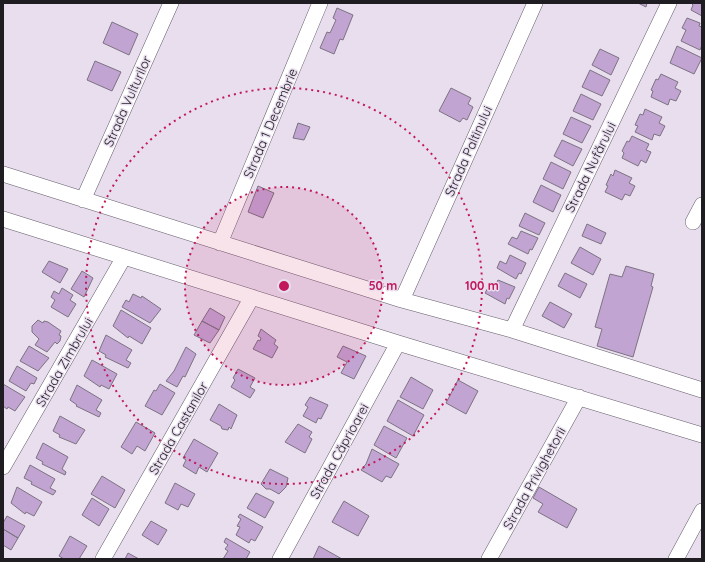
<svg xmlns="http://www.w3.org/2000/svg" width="705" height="562" viewBox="0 0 705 562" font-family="Quicksand,sans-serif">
  <rect width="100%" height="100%" fill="#e8deee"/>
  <path fill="#c2a4d3" stroke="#7c7381" d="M638,3H647L646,7Z
    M691,3H702V16L691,10L693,5Z
    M337,8L353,15L343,40L340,39L334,54L320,48L327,32L330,33L336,20L333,18Z
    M687,18L700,23L699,26L702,27V45L700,50L681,41L686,30L682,28Z
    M112,22L138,34L129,55L103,43Z
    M677,46L702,58L694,74L670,63Z
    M600,49L619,58L611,75L592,65Z
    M95,61L121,72L112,91L87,80Z
    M590,70L610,80L602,96L582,87Z
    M661,74L678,82L675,88L681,91L676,101L670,99L668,105L651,97L653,91L651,90L656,79L658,80Z
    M451,88L471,98L468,104L473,107L467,120L463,118L460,122L439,111Z
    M581,94L601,104L593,120L573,111Z
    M645,109L662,117L659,123L665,126L660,136L654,134L652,140L635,132L638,126L635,125L640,114L643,115Z
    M571,117L591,126L582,143L563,134Z
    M298,123L310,127L304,140L293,138Z
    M632,136L649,144L646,150L651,152L646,163L641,160L638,166L622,158L624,153L622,151L627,141L629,142Z
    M562,140L582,149L573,166L554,156Z
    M551,162L571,172L563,189L543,179Z
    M615,170L632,178L629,183L635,186L630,196L625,194L622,200L605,192L608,186L606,185L611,174L613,176Z
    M541,185L561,195L553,212L533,202Z
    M258,186L274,193L263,218L248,212Z
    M525,213L545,223L539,235L519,226Z
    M587,224L606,233L601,244L582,236Z
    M521,231L538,238L532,250L530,249L528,254L508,244L512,237L517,239Z
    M580,247L601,259L593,275L571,263Z
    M510,255L526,263L521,274L519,273L516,279L497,268L500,261L506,264Z
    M49,261L68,269L60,283L42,272Z
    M626,266L654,274L651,286L653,287L633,357L597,346L602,329L595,327L610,274L622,277Z
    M82,271L93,278L84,297L71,289Z
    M565,273L587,284L580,298L558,286Z
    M498,280L515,287L509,299L507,298L505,304L485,293L489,286L494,288Z
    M62,288L73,295L70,300L76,304L68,317L51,307L55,300L51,297L54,291L59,294Z
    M133,294L141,298L142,296L161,309L150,323L122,307L126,300L129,302Z
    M550,302L572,314L564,328L542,316Z
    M210,308L225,317L219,330L202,321Z
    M121,310L151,328L142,344L129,336L128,338L113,326Z
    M38,320L43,323L44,321L48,322L61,331L59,335L61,336L60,341L57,344L55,342L47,352L35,345L39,339L32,332V326Z
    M202,321L219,330L210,343L194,335Z
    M261,329L276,340L274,344L278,347L272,358L253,349L258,340L260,341L261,338L258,336Z
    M106,335L132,350L126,360L131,363L128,368L105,357L106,355L99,351Z
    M29,346L49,358L38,371L20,361Z
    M343,346L366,356L354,379L341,373L347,362L337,357Z
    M186,347L196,354L185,377L183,376L177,387L166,381L174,371Z
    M92,360L117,374L109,389L101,385L100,387L84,376Z
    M17,366L37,378L34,384L31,383L26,391L9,381Z
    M238,369L255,378L250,387L255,390L250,398L231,387L235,380L233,378Z
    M411,377L433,390L423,409L400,397Z
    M458,380L478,391L466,414L446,403Z
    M3,384L25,397L15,411L8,407L7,409L3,406Z
    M160,384L175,393L162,415L145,406L154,390L156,391Z
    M77,385L102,400L96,410L101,413L99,417L76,406L77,405L70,400Z
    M310,397L328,405L321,419L318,418L316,423L303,416L308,407L305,405Z
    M398,400L424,415L413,436L387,421Z
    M219,404L237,415L231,429L229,427L228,430L222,429L221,426L210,420Z
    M60,416L85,430L76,444L59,437L60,435L53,431Z
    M136,422L155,433L145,451L137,446L132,454L121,447Z
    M298,424L312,432L309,437L312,439L305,453L285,442Z
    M384,426L407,438L396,458L374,445Z
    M194,439L218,453L207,472L199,467L196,474L183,466L186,460L183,458Z
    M43,443L68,457L62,469L66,472L65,475L42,464L43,462L36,458Z
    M372,449L399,464L391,478L386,476L382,482L361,470L366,464Z
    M30,465L55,479L50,488L56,491L53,495L31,484L32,482L24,478Z
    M270,469L288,478L286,487L279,494L270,489H266L261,484Z
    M102,476L125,490L115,508L91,494Z
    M175,483L195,494L188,507L181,504L178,510L165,503Z
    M17,487L42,502L34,516L26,512L25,514L11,503Z
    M539,487L577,509L567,528L538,512L543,504L533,498Z
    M256,493L274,502L265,518L247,508Z
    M92,498L109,509L99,526L82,515Z
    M344,501L369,516L358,536L332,522Z
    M240,514L263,527L255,541L251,539L249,543L236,535L240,527L237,526L241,519L238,517Z
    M7,516L25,526L18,538L3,529V523Z
    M151,521L167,530L158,545L142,535Z
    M3,529L18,538L11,550L3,545Z
    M70,536L87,546L79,559H64L59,556Z
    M226,538L250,552L246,559H223L228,551L225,549L228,545L224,542Z
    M319,546L342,559H313Z
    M128,553L139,559H125Z"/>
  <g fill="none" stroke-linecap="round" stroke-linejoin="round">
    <defs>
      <path id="street" d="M3,174L402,300L512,330L702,390
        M83,200L171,3
        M3,219L398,343L702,435
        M693,222L702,205
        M220,243L320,3
        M402,300L535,3
        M512,330L669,3
        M3,467L124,257
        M103,559L252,297
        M280,559L398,343
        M489,559L579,397
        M676,559L702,511"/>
    </defs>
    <use href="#street" stroke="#665d6b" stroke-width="16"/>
    <use href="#street" stroke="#fff" stroke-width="15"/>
  </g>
  <circle cx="284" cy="286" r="99" fill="#c2185b" fill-opacity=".12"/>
  <g fill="none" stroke="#c2185b" stroke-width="2" stroke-dasharray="2 4">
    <circle cx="284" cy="286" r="99"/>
    <circle cx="284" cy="286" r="198"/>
  </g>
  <g text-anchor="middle" stroke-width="3" stroke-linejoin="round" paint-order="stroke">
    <g font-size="13" fill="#1f1c22" stroke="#e8deee">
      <text transform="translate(127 101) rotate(-66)" y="5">Strada Vulturilor</text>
      <text transform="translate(270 123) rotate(-67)" y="5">Strada 1 Decembrie</text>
      <text transform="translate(468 151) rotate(-66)" y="5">Strada Paltinului</text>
      <text transform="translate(590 167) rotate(-64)" y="5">Strada Nufărului</text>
      <text transform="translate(64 362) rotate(-60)" y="5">Strada Zimbrului</text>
      <text transform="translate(178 428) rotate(-60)" y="5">Strada Castanilor</text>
      <text transform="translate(339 451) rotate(-61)" y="5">Strada Căprioarei</text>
      <text transform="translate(534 478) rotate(-61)" y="5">Strada Privighetorii</text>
    </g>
  </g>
  <circle cx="284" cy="286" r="6" fill="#c2185b" stroke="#e8deee" stroke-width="2"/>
  <g font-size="12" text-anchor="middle" font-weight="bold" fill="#c2185b" stroke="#e8deee" stroke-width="3" stroke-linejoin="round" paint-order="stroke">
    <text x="383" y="290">50 m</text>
    <text x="482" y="290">100 m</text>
  </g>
  <rect width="705" height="562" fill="none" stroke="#1f1c22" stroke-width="8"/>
</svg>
